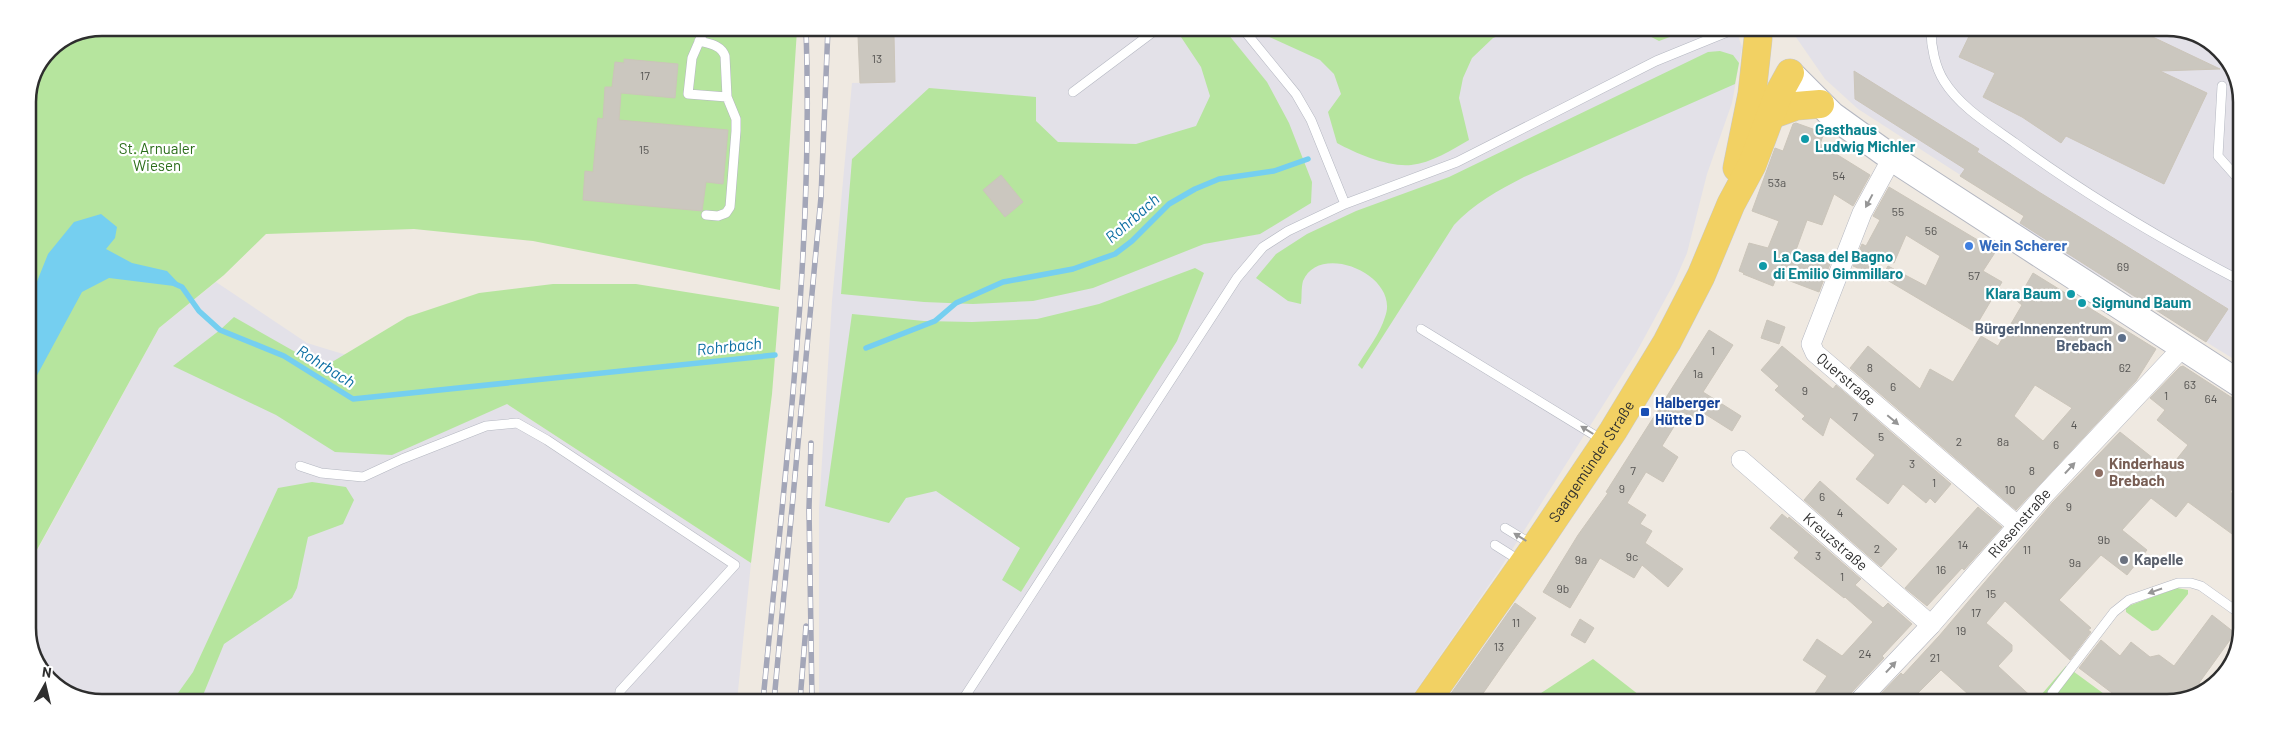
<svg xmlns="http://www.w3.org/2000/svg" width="2269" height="730" viewBox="0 0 2269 730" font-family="Barlow,sans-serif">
  <rect width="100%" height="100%" fill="#efe9e1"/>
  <path fill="#e3e1e8" d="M905,29L1736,30L1742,47L1732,103L1707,174L1687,253L1674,283L1636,353L1498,572L1408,702L819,701V509L832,301L852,83L895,82L894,35L904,34Z
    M1791,30H2187L2226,56L2241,97L2240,363L2018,225L2024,216L1858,109L1825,79Z
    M216,282L307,343L507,404L751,563L737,701L82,700L43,674L28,633V567L159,328Z"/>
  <path fill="#b6e59e" d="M102,28H705L711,33L797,30L780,290L533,241L414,229L266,234L224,275L159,328L28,566V102L50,49Z
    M1188,29H1215L1228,34L1267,82L1289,123L1312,182L1311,203L1260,234L1204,244L1093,288L1033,301L973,304L924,302L841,294L852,159L929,88L1036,97V121L1058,142L1136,144L1196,126L1210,96L1201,67L1179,34Z
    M1259,29H1516L1493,38L1472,58L1463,78L1459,98L1469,140C1452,150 1431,163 1411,165C1388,167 1357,154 1337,143L1328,112L1341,94L1334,74L1320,60L1265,35Z
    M1636,29H1691L1659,41Z
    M1720,51L1733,55L1739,63L1735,84L1524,177C1499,190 1473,204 1454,225L1362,369L1358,365C1367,350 1380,334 1385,317C1401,275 1319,241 1303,281C1301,288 1302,298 1301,304L1288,301L1256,278L1276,254L1307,234L1356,211L1449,177L1708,52Z
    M1195,268L1204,273L1177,341L1021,592L1002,580L1020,548L936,491L906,498L889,523L825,506L852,314L924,321L972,322L1037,319L1099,304Z
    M553,284H636L779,307L772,394L751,563L507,404L392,455L335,452L276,415L173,366L220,330L234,317L313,362H332L407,317L479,293Z
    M312,482L346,487L354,500L343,524L308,537L297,588L292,598L224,644L201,700H173L193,672L278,488Z
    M2177,588L2188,590V594L2158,630L2152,631L2126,612V608L2131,605Z
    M1593,659L1648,702H1539L1538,695Z
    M2066,666L2115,702H2035Z"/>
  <path fill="#75cff0" d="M101,214L117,227L115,238L106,249L132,263L167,271L182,287L109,278L82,292L28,392V304L48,254L74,222Z"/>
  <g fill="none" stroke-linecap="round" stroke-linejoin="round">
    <path stroke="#75cff0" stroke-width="5.5" d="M175,284L182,287L199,311L220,330L284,356L353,399L775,355
      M866,348L935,321L956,303L1003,282L1073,269L1115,254L1132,241L1169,204L1195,189L1219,179L1274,171L1308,159"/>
  </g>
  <path fill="#cbc7bf" stroke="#cbc5ba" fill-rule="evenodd" d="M1972,30H2138L2220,69L2160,71L2207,93L2164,184L2066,136L2061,143L2022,117L1983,97L1995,73L1959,57Z
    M887,35H894L895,82L860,83L858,36Z
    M624,59L678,64L675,98L621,93L619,120L728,130L723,184L706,182L702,211L583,200L585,171L593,172L598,118L603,119L605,87H612L615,62L624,63Z
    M1854,71L1979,149L1977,152L2039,192L2228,309L2206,342L2020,223L2024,216L1960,176L1965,169L1855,99Z
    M1796,123L1824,133L1820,144L1870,175L1853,206L1834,194L1822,225L1807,220L1796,250L1830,264L1819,292L1777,276L1773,286L1743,274L1744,273L1739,271L1749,243L1768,248L1779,221L1752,211L1775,148L1783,151L1793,124Z
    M1001,175L1023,202L1005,217L983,190Z
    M1889,187L1996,251L1983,271L2002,282L1973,331L1882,277L1888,266L1926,286L1940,256L1906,235L1894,263L1875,254L1868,272L1853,266L1862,244L1866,246L1880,220L1873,216Z
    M2033,273L2156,349L2136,381L2016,510L1850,368L1868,346L1920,389L1930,369L1953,382L1981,336L1998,346L2022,305L2017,301ZM2035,385L2072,408L2043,441L2014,416Z
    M1767,320L1785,327L1779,344L1761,338Z
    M1709,330L1733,345L1703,392L1741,416L1732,431L1705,414L1699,423L1683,412L1662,446L1678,457L1663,482L1646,472L1627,503L1646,515L1640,524L1652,531L1645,543L1683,569L1668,587L1642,565L1634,578L1600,558L1570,608L1543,592L1578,535L1608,493L1606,492Z
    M1782,346L1833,389L1836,385L1951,484L1935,503L1930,498L1926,503L1903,484L1888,504L1856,479L1875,455L1830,417L1823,436L1802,419L1805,416L1775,390L1779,386L1761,370Z
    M2183,366L2240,403V478L2230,492L2240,499L2239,539L2188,502L2176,517L2151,498L2122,530L2147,550L2127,575L2101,555L2059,600L2091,628L2088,630L2091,632L2070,660L2005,601L1986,623L2012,645V651L1998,666L2037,702H1977L1941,670L1909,702H1873L1901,673L1903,675L1939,636L2053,502L2120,432L2168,470L2188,445L2157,420L2165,410L2150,398L2180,367Z
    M1820,481L1897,549L1881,567L1804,500Z
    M1978,507L2002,527L1964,570L1962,568L1927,606L1905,588Z
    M1782,514L1788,519L1789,517L1861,579L1855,585L1883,608L1888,603L1912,624L1882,656L1884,658L1850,694L1847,702H1809L1827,676L1803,660L1817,639L1842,656L1873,622L1845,597L1844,598L1794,558L1799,552L1770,528Z
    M1515,603L1536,618L1502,666L1477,702H1445Z
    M2212,615L2235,633L2199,683L2207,689L2167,702H2124L2079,668L2101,640L2120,656L2131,642L2150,657L2159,655L2174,666Z
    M1580,619L1594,628L1585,643L1571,635Z"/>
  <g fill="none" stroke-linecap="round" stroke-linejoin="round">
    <defs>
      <path id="lane" d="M705,28L692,58L688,94L727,97
        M1243,29L1296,94L1311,120L1345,204
        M1931,30C1931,46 1935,67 1944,81C1960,107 1990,125 2015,143C2086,195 2162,240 2241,281
        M699,41C710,44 721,45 725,56L727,97L736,119V131L730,207L726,213L718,216L706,215
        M2222,86L2218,156L2241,182
        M1073,92L1157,29
        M1421,329L1604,441
        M300,466L321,473L363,477L402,459L486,426L517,423L547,440L735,565L620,691L619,701
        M1505,528L1533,545
        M1495,545L1522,562
        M2052,693L2114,612L2129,600L2178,583H2191L2201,586L2239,613
        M962,701L1237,278L1263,247L1288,231L1345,204L1457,162L1656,61L1732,30"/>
      <g id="street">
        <path id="s1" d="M1892,158L1862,213L1811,344L1815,353L2017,525"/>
        <path id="s2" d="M1741,460L1931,625"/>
        <path id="s3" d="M1858,702L1931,625L2045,494L2183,347"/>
      </g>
      <path id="secondary" d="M1790,73L1832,115L1892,158L2240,384"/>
      <g id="primary">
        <path d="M1771,115L1796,106L1820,104"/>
        <path d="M1737,168L1752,94L1758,39"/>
        <path id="s4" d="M1426,702L1535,547L1613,431L1667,342L1701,276L1731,204L1752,165L1779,93L1790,73"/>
      </g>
    </defs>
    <use href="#lane" stroke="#b4b7c1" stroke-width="10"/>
    <use href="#street" stroke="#b4b7c1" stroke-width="20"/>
    <use href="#secondary" stroke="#b4b7c1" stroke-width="28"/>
    <use href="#primary" stroke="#c9c9c9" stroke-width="29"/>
    <use href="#lane" stroke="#fff" stroke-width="9"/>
    <use href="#street" stroke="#fff" stroke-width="19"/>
    <use href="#secondary" stroke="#fff" stroke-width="26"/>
    <use href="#primary" stroke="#f2d163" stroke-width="28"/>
    <defs>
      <path id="rail" d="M811,443L809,508L812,701
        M763,701C784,477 814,253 806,28
        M774,701L821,197L828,28
        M800,701L806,626"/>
    </defs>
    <use href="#rail" stroke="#a3a6b8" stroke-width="5.5"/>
    <use href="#rail" stroke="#fff" stroke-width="4" stroke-dasharray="11" stroke-linecap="butt"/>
  </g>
  <defs><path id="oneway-solid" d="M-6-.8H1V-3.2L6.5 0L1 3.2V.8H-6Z" transform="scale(1.25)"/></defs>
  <g fill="#969696">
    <use href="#oneway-solid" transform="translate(1869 201) rotate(118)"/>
    <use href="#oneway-solid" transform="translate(1893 420) rotate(40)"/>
    <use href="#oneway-solid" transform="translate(1587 430) rotate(-148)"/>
    <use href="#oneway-solid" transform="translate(2070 468) rotate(-47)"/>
    <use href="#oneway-solid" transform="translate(1520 537) rotate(-148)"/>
    <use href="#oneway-solid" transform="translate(2155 591) rotate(161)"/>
    <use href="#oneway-solid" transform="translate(1891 667) rotate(-47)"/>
  </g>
  <g fill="#0f9aa8" stroke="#fff" stroke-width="2">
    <circle cx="1805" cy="139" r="5"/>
    <circle cx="1763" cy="266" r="5"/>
    <circle cx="2071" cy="294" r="5"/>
    <circle cx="2082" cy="303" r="5"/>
  </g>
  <circle fill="#3f7fe0" stroke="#fff" stroke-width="2" cx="1969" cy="246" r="5"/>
  <circle fill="#5c6f8a" stroke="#fff" stroke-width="2" cx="2122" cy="338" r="5"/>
  <rect fill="#1a4fb4" stroke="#fff" stroke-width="2" x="1640" y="407" width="10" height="10" rx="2.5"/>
  <circle fill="#8d6e63" stroke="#fff" stroke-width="2" cx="2099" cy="473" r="5"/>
  <circle fill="#6b7280" stroke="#fff" stroke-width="2" cx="2124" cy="560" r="5"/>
  <g text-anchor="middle" stroke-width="4.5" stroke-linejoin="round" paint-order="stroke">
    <g font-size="12" fill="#555452">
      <text x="877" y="63">13</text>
      <text x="645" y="80">17</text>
      <text x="644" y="154">15</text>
      <text x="1839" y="180">54</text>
      <text x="1777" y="187">53a</text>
      <text x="1898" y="216">55</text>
      <text x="1931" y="235">56</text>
      <text x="2123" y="271">69</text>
      <text x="1974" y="280">57</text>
      <text x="1713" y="355">1</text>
      <text x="1870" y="372">8</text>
      <text x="2125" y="372">62</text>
      <text x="1698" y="378">1a</text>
      <text x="2190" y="389">63</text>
      <text x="1893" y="391">6</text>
      <text x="1805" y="395">9</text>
      <text x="2166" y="400">1</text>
      <text x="2211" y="403">64</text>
      <text x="1855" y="421">7</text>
      <text x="2074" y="429">4</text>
      <text x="1881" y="441">5</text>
      <text x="1959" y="446">2</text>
      <text x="2003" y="446">8a</text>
      <text x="2056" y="449">6</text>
      <text x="1912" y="468">3</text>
      <text x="1633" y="475">7</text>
      <text x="2032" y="475">8</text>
      <text x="1934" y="487">1</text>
      <text x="1622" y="493">9</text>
      <text x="2010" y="494">10</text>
      <text x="1822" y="501">6</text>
      <text x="2069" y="511">9</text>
      <text x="1840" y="517">4</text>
      <text x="2104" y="544">9b</text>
      <text x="1963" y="549">14</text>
      <text x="1877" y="553">2</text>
      <text x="2027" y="554">11</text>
      <text x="1818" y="560">3</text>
      <text x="1632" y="561">9c</text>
      <text x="1581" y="564">9a</text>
      <text x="2075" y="567">9a</text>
      <text x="1941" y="574">16</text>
      <text x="1842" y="581">1</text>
      <text x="1563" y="593">9b</text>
      <text x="1991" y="598">15</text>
      <text x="1976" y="617">17</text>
      <text x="1516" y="627">11</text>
      <text x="1961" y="635">19</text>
      <text x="1499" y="651">13</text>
      <text x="1865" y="658">24</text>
      <text x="1935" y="662">21</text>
    </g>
    <g font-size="15" font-weight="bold" fill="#0d838f" stroke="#fff" text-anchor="start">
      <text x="1815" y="135">Gasthaus<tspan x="1815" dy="17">Ludwig Michler</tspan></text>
      <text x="1773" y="262">La Casa del Bagno<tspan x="1773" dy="17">di Emilio Gimmillaro</tspan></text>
      <text x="2061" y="299" text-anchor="end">Klara Baum</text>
      <text x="2092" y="308">Sigmund Baum</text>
    </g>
    <g font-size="15" fill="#2c6e1b" stroke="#fff">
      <text x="157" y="154">St. Arnualer<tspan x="157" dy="17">Wiesen</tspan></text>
    </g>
    <g font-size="15" font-weight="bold" fill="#366cbe" stroke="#fff" text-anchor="start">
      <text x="1979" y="251">Wein Scherer</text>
    </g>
    <g font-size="15" font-weight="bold" fill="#4e5e75" stroke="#fff" text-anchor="end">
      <text x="2112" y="334">BürgerInnenzentrum<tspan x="2112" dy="17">Brebach</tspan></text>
    </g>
    <g font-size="15" fill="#2e2e2e" stroke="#fff">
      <text dy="5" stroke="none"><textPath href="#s1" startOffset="254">Querstraße</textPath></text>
      <text dy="5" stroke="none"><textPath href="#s4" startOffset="292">Saargemünder Straße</textPath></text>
      <text dy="5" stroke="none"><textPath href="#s3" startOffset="241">Riesenstraße</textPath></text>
      <text dy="5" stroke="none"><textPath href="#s2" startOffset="125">Kreuzstraße</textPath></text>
    </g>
    <g font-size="15" font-weight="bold" fill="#164399" stroke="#fff" text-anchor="start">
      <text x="1655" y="408">Halberger<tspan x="1655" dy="17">Hütte D</tspan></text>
    </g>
    <g font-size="15" font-weight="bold" fill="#785e54" stroke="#fff" text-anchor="start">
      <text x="2109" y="469">Kinderhaus<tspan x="2109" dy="17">Brebach</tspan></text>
    </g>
    <g font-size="15" font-weight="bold" fill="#5b616d" stroke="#fff" text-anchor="start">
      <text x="2134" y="565">Kapelle</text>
    </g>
    <g font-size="16" font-style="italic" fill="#0d6fa3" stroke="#fff">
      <text transform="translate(1132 218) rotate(-41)" y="6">Rohrbach</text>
      <text transform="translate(729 346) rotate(-6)" y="6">Rohrbach</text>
      <text transform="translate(326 366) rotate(32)" y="6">Rohrbach</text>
    </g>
  </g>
  <path d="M0 0H2269V730H0ZM102 36H2167A66 66 0 0 1 2233 102V628A66 66 0 0 1 2167 694H102A66 66 0 0 1 36 628V102A66 66 0 0 1 102 36Z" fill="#fff" fill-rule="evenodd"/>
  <path fill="none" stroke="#2e2e2e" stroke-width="2.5" d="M102 36H2167A66 66 0 0 1 2233 102V628A66 66 0 0 1 2167 694H102A66 66 0 0 1 36 628V102A66 66 0 0 1 102 36Z"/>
  <g transform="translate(45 685) rotate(8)" stroke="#ffffff" stroke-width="4" paint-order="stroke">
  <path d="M0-4L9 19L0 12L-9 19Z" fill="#2e2e2e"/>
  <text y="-8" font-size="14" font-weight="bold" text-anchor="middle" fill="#2e2e2e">N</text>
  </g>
</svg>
